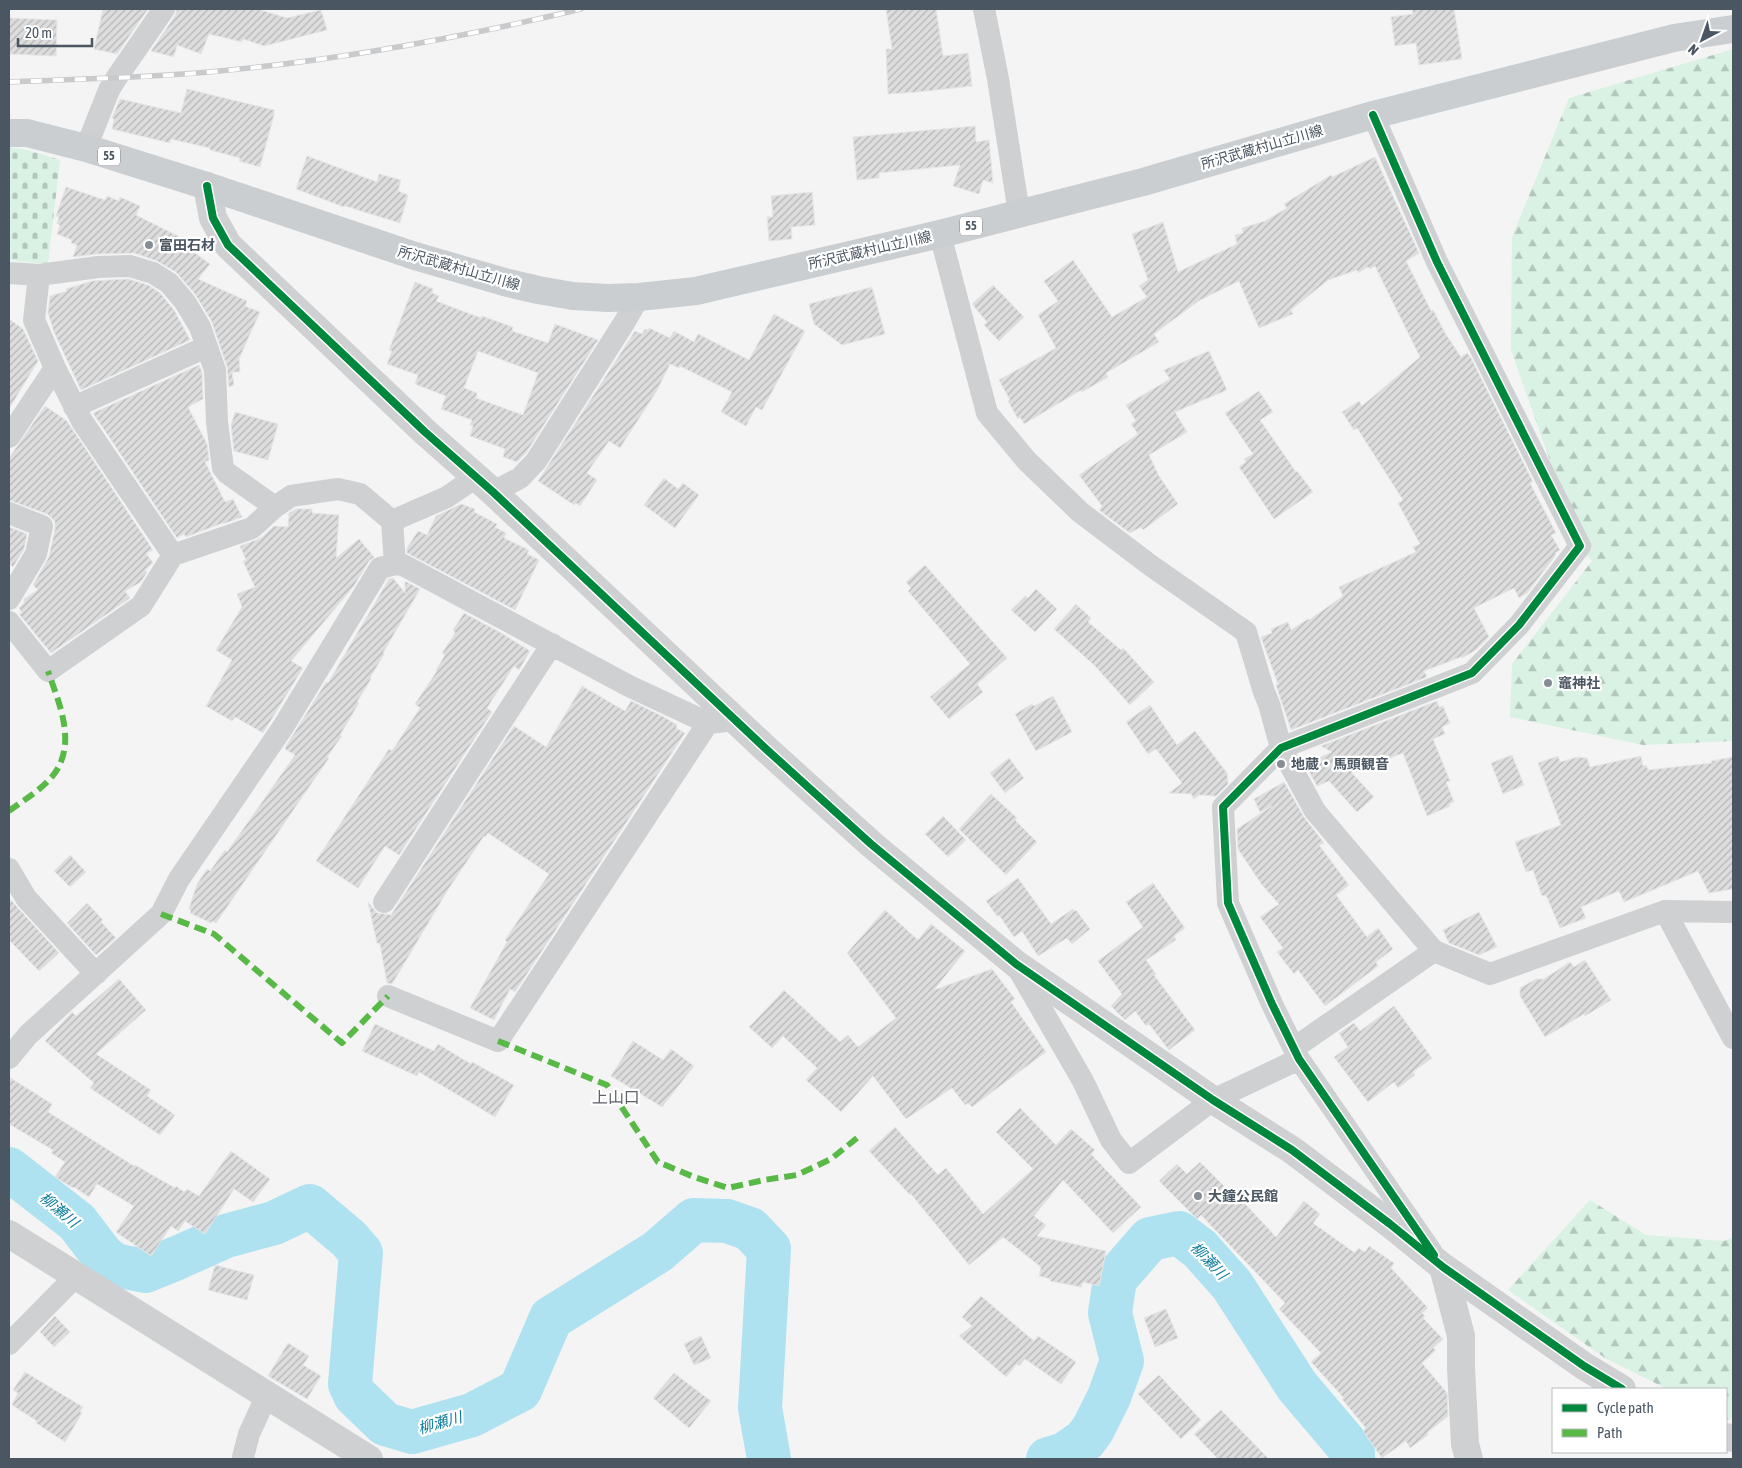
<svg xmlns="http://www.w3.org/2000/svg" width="1742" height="1468" viewBox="0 0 1742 1468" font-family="'Asap Condensed','Noto Sans JP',sans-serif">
  <defs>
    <pattern id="forest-firs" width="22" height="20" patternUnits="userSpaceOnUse" patternTransform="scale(1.25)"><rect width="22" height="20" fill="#d9f2e3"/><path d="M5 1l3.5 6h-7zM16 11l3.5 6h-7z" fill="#b2c7bb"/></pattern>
    <pattern id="cemetery-stones" width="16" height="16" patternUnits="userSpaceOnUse" patternTransform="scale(1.25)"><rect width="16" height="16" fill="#d9f2e3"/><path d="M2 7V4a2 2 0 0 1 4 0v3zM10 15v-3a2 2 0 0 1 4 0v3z" fill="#b2c7bb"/></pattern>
    <pattern id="building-hatch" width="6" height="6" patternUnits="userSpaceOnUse" patternTransform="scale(1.25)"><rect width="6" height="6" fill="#ddddde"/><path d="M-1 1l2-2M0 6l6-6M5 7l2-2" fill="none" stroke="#b5b6b7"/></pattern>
  </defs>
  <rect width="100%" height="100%" fill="#f4f4f4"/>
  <path fill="url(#forest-firs)" d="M1733,49V741L1643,745L1510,717L1512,664L1592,561L1580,546L1511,350L1512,237L1569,98Z
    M1590,1200L1646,1235L1724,1241L1733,1237V1418L1728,1420L1726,1419V1389H1667L1605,1358L1508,1290Z"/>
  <path fill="url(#cemetery-stones)" d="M9,147L28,150L60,160L48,264L9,260Z"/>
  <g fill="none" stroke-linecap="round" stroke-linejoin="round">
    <path stroke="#aee2f0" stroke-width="44" d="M9,1169L77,1222L103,1256L115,1265L145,1271L177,1258L226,1236L274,1223L310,1206L349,1239L361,1253L350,1384L355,1395L385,1424L412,1432L472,1415L520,1390L551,1318L657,1252L694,1220L727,1221L750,1229L769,1249L760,1408L769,1459
      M1048,1459L1065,1454L1085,1440L1093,1429L1109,1397L1122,1361L1110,1313L1115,1279L1150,1239L1179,1233L1200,1249L1232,1285L1297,1386L1353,1452V1459"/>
  </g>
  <path fill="url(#building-hatch)" stroke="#e5e6e7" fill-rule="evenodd" d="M103,9H148L117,54L94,49Z
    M177,9H257L287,18L321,10L327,30L264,46L243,39L242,42L209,34L201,54L177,45L174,57L151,51L175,16Z
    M886,9H936L943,56L968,53L972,86L918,92L888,94L886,49H892Z
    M1412,9H1454L1462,59L1419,65L1416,43L1395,46L1391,17L1413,14Z
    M9,18L57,20L56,56L9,54Z
    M187,89L274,110V115L260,167L239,161L240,158L210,150V148L171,139L170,143L112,129L114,119L112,118L120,99L181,113Z
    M975,126L976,142L989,140L993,183L983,180L979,194L953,186L960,165L879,173V178L857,180L853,137Z
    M307,156L377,182L379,174L401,180L398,191L408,195L400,223L345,206L344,207L296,189Z
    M1375,157L1419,253L1406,261L1431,311L1433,310L1445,333L1461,357L1467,353L1471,358L1533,482L1530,483L1556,533L1551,535L1560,550L1555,553L1556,555L1527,593L1519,598L1514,588L1474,608L1489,637L1476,650L1462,658L1461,657L1424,671L1427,677L1291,730L1276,685L1278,684L1261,637L1272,633L1271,629L1288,622L1291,630L1308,619L1309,620L1343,596L1339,587L1416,552L1413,547L1420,544L1398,503L1403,500L1357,428L1354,430L1342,412L1359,401L1362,406L1420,357L1375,266L1370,269L1368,267L1358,273L1357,270L1328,280L1291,310L1293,314L1259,328L1239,281L1200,300L1154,334L1159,342L1106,373L1108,377L1082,392L1081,390L1024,424L1020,417L1018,419L1008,401L1010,400L999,380L1056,348L1038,315L1058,301L1044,281L1073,260L1112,317L1147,297L1139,286L1148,280L1132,234L1163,222L1178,272L1237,244L1235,235L1243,233L1242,228L1265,221L1287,208L1284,204L1331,175L1332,177Z
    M66,187L105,200L107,196L119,201L120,197L140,206L136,215L178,236L176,239L210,264L198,279L247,301L245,306L260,312L239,359L240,372H232L234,385L229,387L227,366L211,320L195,294L176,272L157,261L134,253L97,254L73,257L77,245L71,243L72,240L57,234L60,225L57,224L59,217L56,216Z
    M812,192L815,225L791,227L792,239L769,241L767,217H773L771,196Z
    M128,279L148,285L160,293L174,310L190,340L81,390L54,332L48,313L50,296L67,291L66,289L92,281Z
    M415,282L433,289L432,293L439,296L436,301L481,318L482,316L513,327L512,331L548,343L555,324L598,340L526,453L517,462L503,457L505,449L470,436L473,426L470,425L472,420L441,409L446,396L415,384L418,375L387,364L392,351L389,350ZM478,351L538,373L523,415L476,398L477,393L464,388Z
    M993,285L1024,317L999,341L984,325L987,322L972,304Z
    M872,287L885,334L842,345L814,324L809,304Z
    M774,314L805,331L762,410L756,407L746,426L721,412L732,392L680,366L679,368L670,364L656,392L620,448L609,441L587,473L597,480L580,506L576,503L574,505L538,481L635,331L642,334L645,329L648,330L649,328L670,338L674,331L694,342L698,334L749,360Z
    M9,319L23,329L38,361L9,409Z
    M1209,351L1227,390L1175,412L1187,432L1149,455L1159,476L1178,504L1143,530L1141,527L1130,533L1099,510L1102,506L1079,475L1138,434L1131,424L1136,421L1126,405L1170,379L1164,370Z
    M199,365L202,372L203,399L188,407L207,444L209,460L205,462L225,502L233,499L242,517L223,524V523L186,537L184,534L177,538L93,413Z
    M1259,391L1273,412L1260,420L1296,472L1297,471L1313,492L1274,519L1239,467L1246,462L1244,459L1253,454L1225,413Z
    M45,406L67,421L153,550L146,553L153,563L145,570L147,572L141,582L125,591L130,598L51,653L19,614L22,613L19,608L24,603V599L38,590L33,585L49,557L55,529V522L51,517L47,514L9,500V458Z
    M235,412L278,424L268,460L234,451L231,425Z
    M664,478L678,489L683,483L699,495L675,528L644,505Z
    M461,504L475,509L474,512L497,524L495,527L506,533L504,538L529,550L527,554L539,560L515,610L407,553V548L418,531L427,535L436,516Z
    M296,509H312V513L339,515L336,558L359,539L374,557L369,561L354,586L291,661L303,668L263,733L235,717L232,721L206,706L232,660L216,650L242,607L237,594L255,587L243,561L246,560L240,546L261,538L274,526L288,527L289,513Z
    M9,527L27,534L24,549L13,567L9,564Z
    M925,565L1007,658L977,684L983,692L949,719L930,697L970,664L908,591L911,588L906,582Z
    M393,578L405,593V581L420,589L383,653L384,654L370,678L371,679L357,702L359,703L340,735L342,736L327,757L329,758L216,923L212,921L211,923L190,913L191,910L189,909L197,884L207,869L210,871L225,850L227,852L295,755L285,749L286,746L326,682L328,683L389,579Z
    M1036,589L1057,609L1035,632L1011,610L1025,596L1028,598Z
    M1076,604L1091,618L1088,622L1121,650L1123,648L1154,682L1130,705L1095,666L1054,629Z
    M464,613L503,634L530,651L519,670L514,666L487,708L492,712L399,855L385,846L358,888L316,861L389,749L392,751L420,708L415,704L437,671L436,670L445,655L442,653L454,635L455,632L453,630Z
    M582,686L625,711L631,701L664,717L677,725L676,728L685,733L515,992L510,989L494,1020L470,1008L507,942L505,940L549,874L488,833L485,837L484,836L449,888L392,984L387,983L380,944L377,943L368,902L377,913L391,915L514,726L546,747Z
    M1053,696L1072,732L1036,751L1015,714L1032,704L1034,706Z
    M1437,701L1439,707L1443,706L1450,723L1442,727L1445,734L1433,739L1450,781L1446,782L1454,802L1449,804L1450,806L1427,816L1403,753L1352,773L1374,797L1357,812L1329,781L1317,786L1305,764L1332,752L1321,746Z
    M1150,705L1177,745L1195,731L1227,773L1228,784L1216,796L1199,795L1194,799L1191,794L1169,793L1182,783L1156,749L1148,754L1126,722Z
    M1512,755L1524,785L1503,794L1491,763Z
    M1558,756L1560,762L1578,757L1587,758L1590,767L1641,756L1643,766L1646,765L1648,770L1712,763L1711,761L1733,757V889L1709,893L1698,871L1624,902L1619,891L1581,907L1586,918L1560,928L1546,895L1542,896L1533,870L1526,872L1515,842L1561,825L1538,763Z
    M1009,758L1024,778L1005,793L990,773Z
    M1284,782L1304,817L1324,843L1319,845L1349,885L1336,895L1367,937L1378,928L1393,949L1376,962L1378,966L1325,1006L1298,970L1294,974L1277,952L1283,948L1260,917L1279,904L1262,885L1238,849L1237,829L1272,806L1260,812L1254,799Z
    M991,794L1017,818L1015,820L1037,842L1006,875L959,829Z
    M943,816L966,840L948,857L925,834Z
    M70,855L86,872L70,887L54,871Z
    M1018,878L1051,924L1073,909L1074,911L1076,910L1090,929L1072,944L1067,938L1038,956L1022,931L1014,937L999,915L997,916L986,901Z
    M1153,883L1185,928L1174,936L1176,940L1146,960L1156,974L1154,975L1195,1030L1169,1050L1149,1024L1146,1026L1135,1011L1125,1020L1111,1006L1122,994L1098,961L1143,927L1126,902Z
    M9,898L59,953L39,971L9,940Z
    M87,903L103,920L101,922L116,938L96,955L67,923Z
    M885,910L918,940L931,924L965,951L934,990L992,969L1015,999L1011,1002L1046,1052L972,1107L968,1103L965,1105L952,1088L906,1119L873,1076L841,1112L806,1080L817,1068L783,1036L772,1048L749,1027L784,990L840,1042L848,1035L858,1047L896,1018L847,953Z
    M1479,912L1497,947L1479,955L1449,943L1443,930Z
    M1585,960L1611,1000L1585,1016L1584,1014L1545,1037L1520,996V988L1536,979H1544L1570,962L1574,967Z
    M119,979L146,1010L96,1054L151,1090L147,1096L175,1115L160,1135L90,1088L94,1083L45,1041L72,1012L76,1016Z
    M1394,1006L1432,1058L1413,1072L1415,1075L1398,1088L1394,1082L1368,1102L1334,1057L1348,1047L1339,1033L1354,1023L1360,1031Z
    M375,1024L434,1051L438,1044L471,1064L472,1062L514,1085L495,1117L419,1072L417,1076L362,1051Z
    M633,1041L663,1060L671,1049L694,1066L662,1107L611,1076Z
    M9,1077L52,1104L48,1112L134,1166L135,1165L175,1188L176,1186L184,1192L187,1189L199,1196L231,1151L270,1179L253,1202L234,1189L205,1234L185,1221L178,1231L171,1226L151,1256L116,1232L134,1206L97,1184L89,1197L74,1187L73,1188L55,1177L65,1162L51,1153L53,1150L9,1124Z
    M1020,1108L1056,1145L1071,1129L1095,1150L1091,1154L1141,1207L1113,1233L1063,1180L1034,1216L1046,1225L1037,1236L1106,1251L1099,1286L1083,1282L1081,1287L1050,1281L1051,1279L1039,1276L1041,1267L1003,1237L969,1265L911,1194L910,1195L869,1151L895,1127L938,1175L946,1168L983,1214L1033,1169L996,1132Z
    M1200,1162L1233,1195L1235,1193L1276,1237L1304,1201L1320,1214L1313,1223L1355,1253L1358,1248L1365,1252L1369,1246L1394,1263L1391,1268L1428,1308L1422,1313L1425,1316L1423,1318L1443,1339L1433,1348L1436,1350L1422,1363L1447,1393L1448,1416L1427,1433L1428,1435L1410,1448L1406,1441L1382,1458L1363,1431L1366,1428L1342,1399L1344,1398L1311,1362L1321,1353L1279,1309L1285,1303L1201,1215L1197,1219L1159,1181L1177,1164L1187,1174Z
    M215,1265L254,1275L247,1300L208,1290Z
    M981,1296L1034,1341L1038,1336L1076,1362L1061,1384L1025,1359L1019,1366L1017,1364L1006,1377L959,1336L972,1326L962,1317Z
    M1166,1309L1178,1338L1155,1347L1144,1318Z
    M55,1316L70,1332L54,1347L40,1332Z
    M701,1336L711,1358L694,1365L684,1344Z
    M288,1343L309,1356L303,1365L321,1376L307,1399L268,1376Z
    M25,1372L83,1407L80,1412L82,1413L65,1442L36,1423L37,1421L12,1405L18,1393L13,1390Z
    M674,1373L711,1401L689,1428L653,1398Z
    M1159,1375L1201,1420L1181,1439L1138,1394Z
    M1221,1410L1269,1459H1218L1194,1434Z"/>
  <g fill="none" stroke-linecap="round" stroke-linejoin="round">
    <path stroke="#ced0d2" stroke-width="22" d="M984,9L998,79L1019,213
      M1373,115L1437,262L1580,546L1519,625L1472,673L1281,748L1223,807L1228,903L1272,1004L1299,1059L1431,1251
      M86,148L109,90L117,77L164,9
      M940,234L987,413L1027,461L1080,512L1150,565L1246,632L1264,692L1269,704L1281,748L1315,811L1434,951L1490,974L1665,911L1733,912
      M9,273L39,275L34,320L55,368L82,421L173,555L141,606L48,671L9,622
      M39,275L98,267L130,266L153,273L169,283L185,302L200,327L215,370L217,422L223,468L227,473L275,507
      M74,407L206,347
      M9,437L55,368
      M493,492L520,478L536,461L624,323L639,297
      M9,513L42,526L36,554L9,599
      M392,521L395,564
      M173,555L252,528L275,507L291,496L338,489L360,494L392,521L447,497L476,477
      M9,869L26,898L96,974
      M384,902L552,644
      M1665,911L1733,1038
      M1016,965L1083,1081L1111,1140L1129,1163L1213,1100L1299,1059
      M388,996L498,1041L708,723
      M1294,1048L1434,951
      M9,1058L28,1035L161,914L179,879L283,727L380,568L395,564L403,565L629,686L708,723L736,720
      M9,1344L76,1276
      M244,1459L243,1457L249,1434L267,1395"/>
    <path stroke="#ced0d2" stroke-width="28" d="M207,186L213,218L228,245L425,432L493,492L766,749L871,844L1016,964L1213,1100L1292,1150L1390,1224L1443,1267L1584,1366L1622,1389
      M9,1234L369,1459
      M1443,1267L1461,1336V1368L1465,1444L1469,1459
      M1726,1437L1733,1438"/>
    <path stroke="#caced1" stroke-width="28" d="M9,133H27L86,148L207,186L415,256L508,283L538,290L573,296L608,298L639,297L696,291L940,234L1143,182L1373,115L1674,38L1733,29"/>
    <defs>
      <path id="rail" d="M9,82C75,79 143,78 209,72C335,61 459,38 581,9"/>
    </defs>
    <use href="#rail" stroke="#c9cacc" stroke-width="5.5"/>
    <use href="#rail" stroke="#fff" stroke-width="4" stroke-dasharray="11" stroke-linecap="butt"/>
    <path stroke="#58b947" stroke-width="6" stroke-dasharray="12 6" stroke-linecap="butt" d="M9,811C24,800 49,785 58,768C75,737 58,701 48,671
      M161,914L214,934L342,1043L388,996
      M498,1041L607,1085L658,1162L694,1177L728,1188L764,1180L797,1175L831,1159L857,1138"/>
    <defs>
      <path id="cycleway" d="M1373,115L1437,262L1580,546L1519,625L1472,673L1281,748L1223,807L1228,903L1272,1004L1299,1059L1434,1255
        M207,186L213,218L228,245L425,432L493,492L766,749L871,844L1016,964L1213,1100L1292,1150L1390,1224L1443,1267L1584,1366L1622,1389"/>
    </defs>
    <use href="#cycleway" stroke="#fff" stroke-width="11"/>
    <use href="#cycleway" stroke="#00873e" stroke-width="8"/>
  </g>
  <g fill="#868d94" stroke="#fff" stroke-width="2">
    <circle cx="149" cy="245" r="5"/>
    <circle cx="1548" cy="683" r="5"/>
    <circle cx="1281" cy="764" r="5"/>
    <circle cx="1198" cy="1196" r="5"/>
  </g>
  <g text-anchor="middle" stroke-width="4.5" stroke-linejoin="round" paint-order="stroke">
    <g fill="#fff" stroke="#808990" stroke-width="1">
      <rect x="98" y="146.5" width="22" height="19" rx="4"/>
      <rect x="960" y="216.5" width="22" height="19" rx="4"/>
    </g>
    <g font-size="12" font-weight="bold" fill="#4a5661">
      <text x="109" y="160">55</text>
      <text x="971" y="230">55</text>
    </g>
    <g font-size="14" fill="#4a5661" stroke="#fff">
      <text transform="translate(1262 147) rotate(-16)" y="5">所沢武蔵村山立川線</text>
      <text transform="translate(870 250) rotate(-13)" y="5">所沢武蔵村山立川線</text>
      <text transform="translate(459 268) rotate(16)" y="5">所沢武蔵村山立川線</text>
    </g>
    <g font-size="14" font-weight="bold" fill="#4a5661" stroke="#fff" text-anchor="start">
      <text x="159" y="250">富田石材</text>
      <text x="1558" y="688">竈神社</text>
      <text x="1291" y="769">地蔵・馬頭観音</text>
      <text x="1208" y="1201">大鐘公民館</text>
    </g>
    <g font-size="15" font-style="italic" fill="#0c7c9b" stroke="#fff">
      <text transform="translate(59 1210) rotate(40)" y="5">柳瀬川</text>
      <text transform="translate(1209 1261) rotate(46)" y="5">柳瀬川</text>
      <text transform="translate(440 1423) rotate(-16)" y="5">柳瀬川</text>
    </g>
    <g font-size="16" fill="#5f6368" stroke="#fff">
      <text x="616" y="1103">上山口</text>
    </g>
  </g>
  <rect width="1742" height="1468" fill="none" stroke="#4a5661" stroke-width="20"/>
  <rect x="1552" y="1388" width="175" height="65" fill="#ffffff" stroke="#b7bbc0"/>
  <rect x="1562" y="1404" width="25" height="8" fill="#00873e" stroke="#b7bbc0"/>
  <text x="1597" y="1413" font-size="15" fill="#4a5661">Cycle path</text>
  <rect x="1562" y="1429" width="25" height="8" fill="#58b947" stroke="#b7bbc0"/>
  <text x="1597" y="1438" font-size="15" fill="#4a5661">Path</text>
  <g transform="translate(1702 40) rotate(221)" stroke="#ffffff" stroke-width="4" paint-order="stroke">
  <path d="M0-4L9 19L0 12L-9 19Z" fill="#4a5661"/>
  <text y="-8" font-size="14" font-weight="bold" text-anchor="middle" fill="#4a5661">N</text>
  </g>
  <path d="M18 38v8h74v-8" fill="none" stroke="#4a5661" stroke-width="2.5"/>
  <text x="25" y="38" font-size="15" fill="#4a5661" stroke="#ffffff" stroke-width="4" paint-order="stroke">20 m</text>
</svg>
